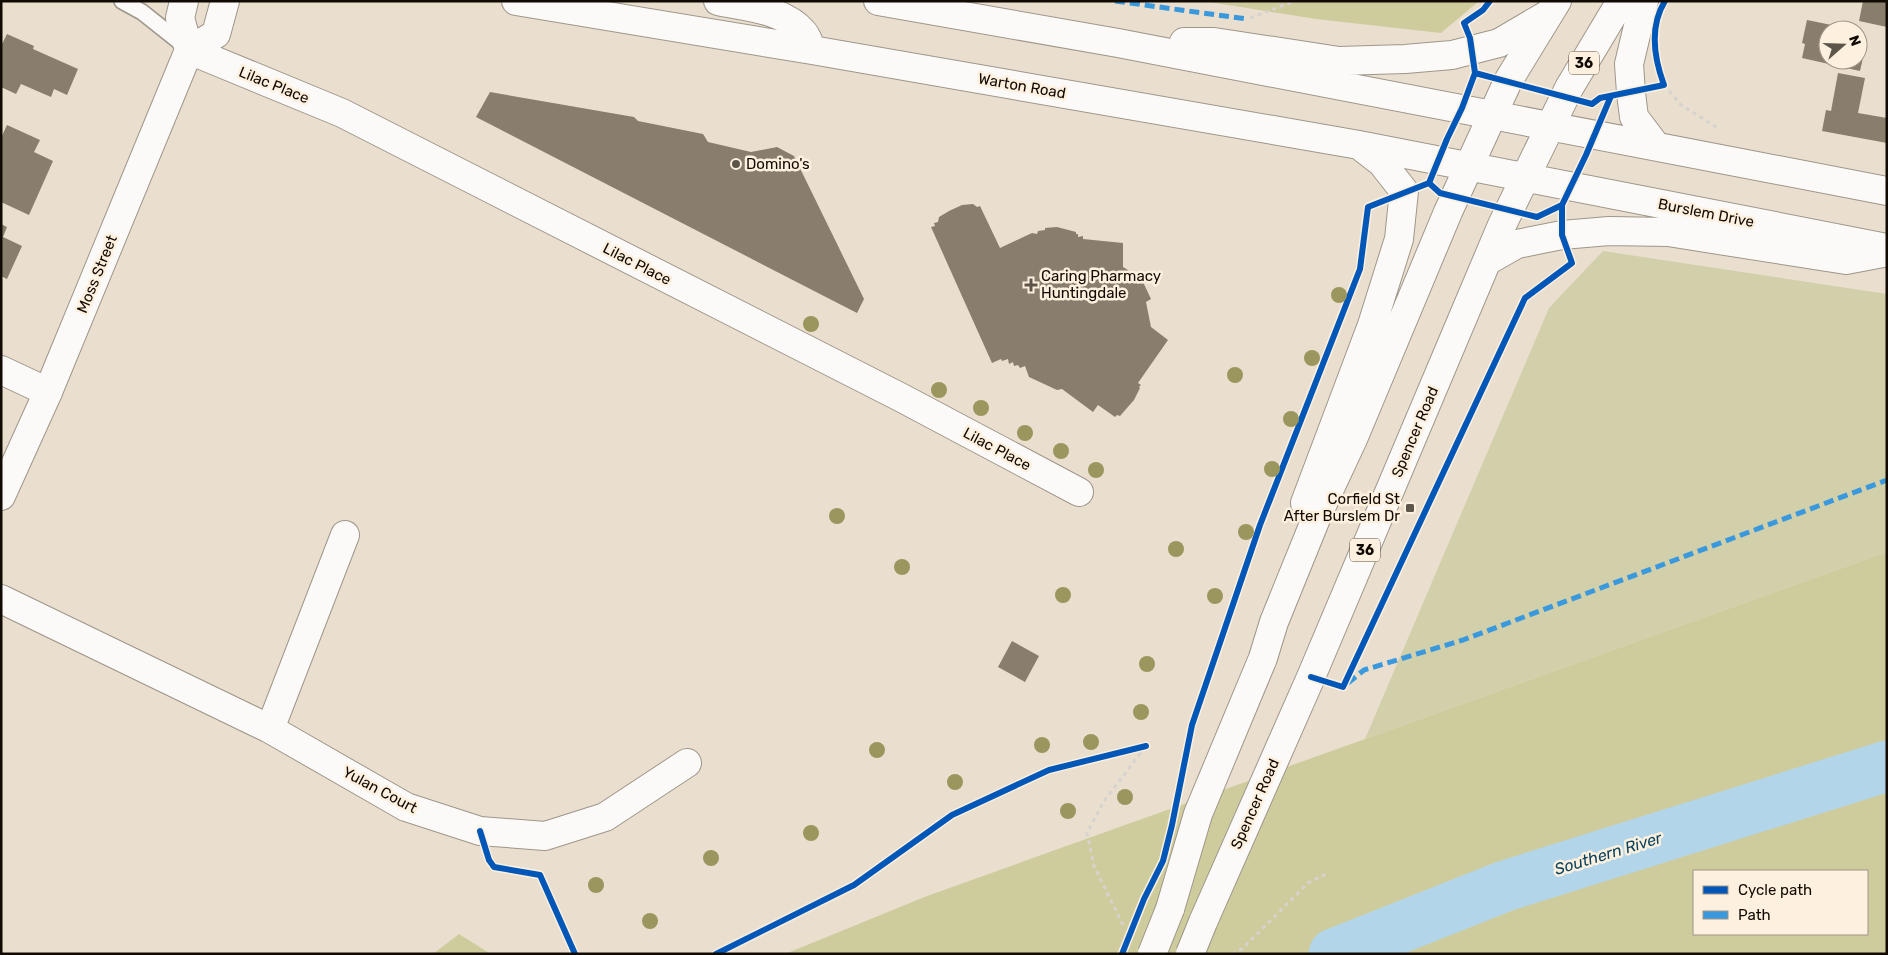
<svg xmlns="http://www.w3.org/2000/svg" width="1888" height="955" viewBox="0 0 1888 955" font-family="Rubik,sans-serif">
  <rect width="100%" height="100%" fill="#eadfcf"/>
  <path fill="#d2cfab" d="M1603,251L1887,294V552L1365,739L1549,308Z"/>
  <path fill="#cecc9c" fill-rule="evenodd" d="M1203,1H1479L1441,33L1316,19Z
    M1887,552V954H785L927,896ZM1694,871H1867V934H1694Z
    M459,934L491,954H433Z"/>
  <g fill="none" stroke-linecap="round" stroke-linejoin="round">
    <path stroke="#b3d5ea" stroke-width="51" d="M1334,954L1505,886L1887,766"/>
  </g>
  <path fill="#897e6d" d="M1863,1H1887V27L1859,21Z
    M1807,20L1851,29L1828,30V60H1858V48L1865,49L1860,71L1802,58L1805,44L1802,43Z
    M7,34L34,46L33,49L78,69L67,95L54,89L51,97L21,84L16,94L1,87V46Z
    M1838,73L1865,78L1858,113L1887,118V143L1822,131L1826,110L1831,111Z
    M490,92L634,117L638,121L703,134L708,142L751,152L777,147L794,156L864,299L857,313L476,117Z
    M7,125L40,140L34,152L53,161L29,215L1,202V138Z
    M973,204L977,207L980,206L1000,248L1032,233L1037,234L1038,231L1045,230V228L1057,227L1076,232V234H1078V237L1083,236V239L1123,243V267L1128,270L1137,284L1143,282L1151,299L1146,302L1151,327L1168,340L1138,383L1141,385L1139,387L1140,388L1134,400L1120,416L1117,415L1115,417L1098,405L1093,412L1062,389L1057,390L1029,377L1025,366L1020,368L1018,365L1014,366L1013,362L1009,364L1008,359L1002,361L1001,359L992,363L931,227L935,226L934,223L938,222L939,217L949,211L962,205Z
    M1,224L7,227L3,237L22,246L7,279L1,276Z
    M1012,641L1039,656L1025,682L998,667Z"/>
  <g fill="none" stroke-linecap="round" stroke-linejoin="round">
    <defs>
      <path id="service" d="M122,1L142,12L186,47"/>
      <path id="minor" d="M189,50L342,113L900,397L1079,492
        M1,370L48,392
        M1,599L270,729L406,807L480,831L545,836L605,817L687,763
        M270,729L345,535"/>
      <path id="tertiary" d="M189,50L216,34L225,1
        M1,496L48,392L189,50L180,18L184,1"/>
      <path id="primary" d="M516,1L812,50L1359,145L1887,248
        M718,1C746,7 783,9 803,32C807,36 809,44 812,50
        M878,1L1118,43L1887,191
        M1644,1L1629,64L1631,93L1634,117L1656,146
        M1184,42H1214L1339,61L1405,59L1452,55L1499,43L1545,16
        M1487,261L1517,244L1562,235L1609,231L1668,232L1846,260L1883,253
        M1305,503L1372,325L1399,239L1404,191L1382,163L1360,146
        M1170,909L1198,814L1263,658L1274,622L1317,516L1353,439L1448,212L1508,81L1557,1
        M1203,922L1311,677L1502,225L1569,88L1621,1"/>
    </defs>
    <use href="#service" stroke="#9e968a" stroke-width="18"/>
    <use href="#minor" stroke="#9e968a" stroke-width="30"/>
    <use href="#tertiary" stroke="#9e968a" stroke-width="30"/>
    <use href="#primary" stroke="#9e968a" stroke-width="30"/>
    <path stroke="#d6d2ce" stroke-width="3" stroke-dasharray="4 4" stroke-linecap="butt" d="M1250,18L1295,1
      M1664,85L1681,105L1718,128
      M1123,925L1094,866L1087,833L1104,801L1146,746
      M1232,954L1242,949L1308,883L1328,873"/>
    <use href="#service" stroke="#fcfaf8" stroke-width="15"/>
    <use href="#minor" stroke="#fcfaf8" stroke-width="28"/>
    <use href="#tertiary" stroke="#fcfaf8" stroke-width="28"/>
    <use href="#primary" stroke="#fcfaf8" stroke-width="28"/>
    <defs>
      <path id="primary-bridge" d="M1152,954L1170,909
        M1190,954L1203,922"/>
    </defs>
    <use href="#primary-bridge" stroke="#9e968a" stroke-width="30" stroke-linecap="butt"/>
    <use href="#primary-bridge" stroke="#fcfaf8" stroke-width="28"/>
    <path stroke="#3a99dd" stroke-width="5" stroke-dasharray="10 5" stroke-linecap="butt" d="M1115,1L1247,19
      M1348,683L1364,670L1463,640L1887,480"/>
    <defs>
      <path id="cycleway" d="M1475,73L1592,104L1600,98L1664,85C1654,58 1649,27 1665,1
        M1429,183L1440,193L1537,217L1562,205
        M1311,677L1343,687L1525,298L1572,263L1562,235V205L1586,155L1611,96
        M480,831L489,860L494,867L540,875L575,954
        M716,954L854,885L952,815L1049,770L1146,746
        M1122,954L1144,899L1163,861L1172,825L1192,725L1260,525L1360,269L1368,207L1429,183L1447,139L1462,108L1475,73L1470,38L1464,23L1483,10L1490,1"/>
    </defs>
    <use href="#cycleway" stroke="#fdf0de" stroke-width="9"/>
    <use href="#cycleway" stroke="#0057b8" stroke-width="6"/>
  </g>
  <g fill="#9a965d">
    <circle cx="1339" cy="295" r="8"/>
    <circle cx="811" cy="324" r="8"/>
    <circle cx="1312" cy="358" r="8"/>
    <circle cx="1235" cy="375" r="8"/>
    <circle cx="939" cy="390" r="8"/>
    <circle cx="981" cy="408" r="8"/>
    <circle cx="1291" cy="419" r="8"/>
    <circle cx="1025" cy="433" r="8"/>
    <circle cx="1061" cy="451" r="8"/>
    <circle cx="1272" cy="469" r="8"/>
    <circle cx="1096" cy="470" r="8"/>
    <circle cx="837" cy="516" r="8"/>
    <circle cx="1246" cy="532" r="8"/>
    <circle cx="1176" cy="549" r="8"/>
    <circle cx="902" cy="567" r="8"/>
    <circle cx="1063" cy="595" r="8"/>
    <circle cx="1215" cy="596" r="8"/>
    <circle cx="1147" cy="664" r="8"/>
    <circle cx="1141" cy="712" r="8"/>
    <circle cx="1091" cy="742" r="8"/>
    <circle cx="1042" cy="745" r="8"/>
    <circle cx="877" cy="750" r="8"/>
    <circle cx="955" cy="782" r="8"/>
    <circle cx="1125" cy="797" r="8"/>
    <circle cx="1068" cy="811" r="8"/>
    <circle cx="811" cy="833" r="8"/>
    <circle cx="711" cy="858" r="8"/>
    <circle cx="596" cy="885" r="8"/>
    <circle cx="650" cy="921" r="8"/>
  </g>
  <g fill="#5d554a" stroke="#fdf0de" stroke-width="2">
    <circle cx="736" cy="164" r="5"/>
    <path d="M1028.5 277.5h5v5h5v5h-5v5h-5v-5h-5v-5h5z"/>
    <rect x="1405" y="503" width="10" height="10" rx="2.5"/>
  </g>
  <g text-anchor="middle" stroke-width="5" stroke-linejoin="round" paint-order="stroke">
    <g fill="#fdf0de" stroke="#584f44" stroke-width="1">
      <rect x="1569" y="51.5" width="30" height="23" rx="4"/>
      <rect x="1350" y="538.5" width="30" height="23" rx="4"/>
    </g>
    <g font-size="14" font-weight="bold" fill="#110a02">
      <text x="1584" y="68">36</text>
      <text x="1365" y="555">36</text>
    </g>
    <g font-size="15" fill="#110a02" stroke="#fdf0de">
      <text transform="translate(274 85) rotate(22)" y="5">Lilac Place</text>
      <text transform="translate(1022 86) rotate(10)" y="5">Warton Road</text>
      <text transform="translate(1706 213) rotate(11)" y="5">Burslem Drive</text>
      <text transform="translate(637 264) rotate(27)" y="5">Lilac Place</text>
      <text transform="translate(97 274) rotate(-68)" y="5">Moss Street</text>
      <text transform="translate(1415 432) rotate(-67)" y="5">Spencer Road</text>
      <text transform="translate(997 449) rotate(28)" y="5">Lilac Place</text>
      <text transform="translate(380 790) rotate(28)" y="5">Yulan Court</text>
      <text transform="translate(1255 804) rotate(-66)" y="5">Spencer Road</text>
    </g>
    <g font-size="15" fill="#110a02" stroke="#fdf0de" text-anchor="start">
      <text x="746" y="169">Domino's</text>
      <text x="1041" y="281">Caring Pharmacy<tspan x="1041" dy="17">Huntingdale</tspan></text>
      <text x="1400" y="504" text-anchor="end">Corfield St<tspan x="1400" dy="17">After Burslem Dr</tspan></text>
    </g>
    <g font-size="16" font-style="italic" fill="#0a4360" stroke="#fdf0de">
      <text transform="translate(1608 853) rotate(-17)" y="6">Southern River</text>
    </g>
  </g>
  <rect width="1888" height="955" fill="none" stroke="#110a02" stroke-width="5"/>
  <rect x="1693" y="870" width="175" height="65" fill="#fdf0de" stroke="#9f9486"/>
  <rect x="1703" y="886" width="25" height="8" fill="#0057b8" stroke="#9f9486"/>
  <text x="1738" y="895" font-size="15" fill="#110a02">Cycle path</text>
  <rect x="1703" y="911" width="25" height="8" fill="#3a99dd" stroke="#9f9486"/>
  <text x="1738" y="920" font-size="15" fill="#110a02">Path</text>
  <g transform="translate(1843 45) rotate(70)"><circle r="24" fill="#fdf0de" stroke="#9f9486"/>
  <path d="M0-4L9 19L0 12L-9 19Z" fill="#5d554a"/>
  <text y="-8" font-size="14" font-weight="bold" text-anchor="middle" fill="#110a02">N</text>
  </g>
</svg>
